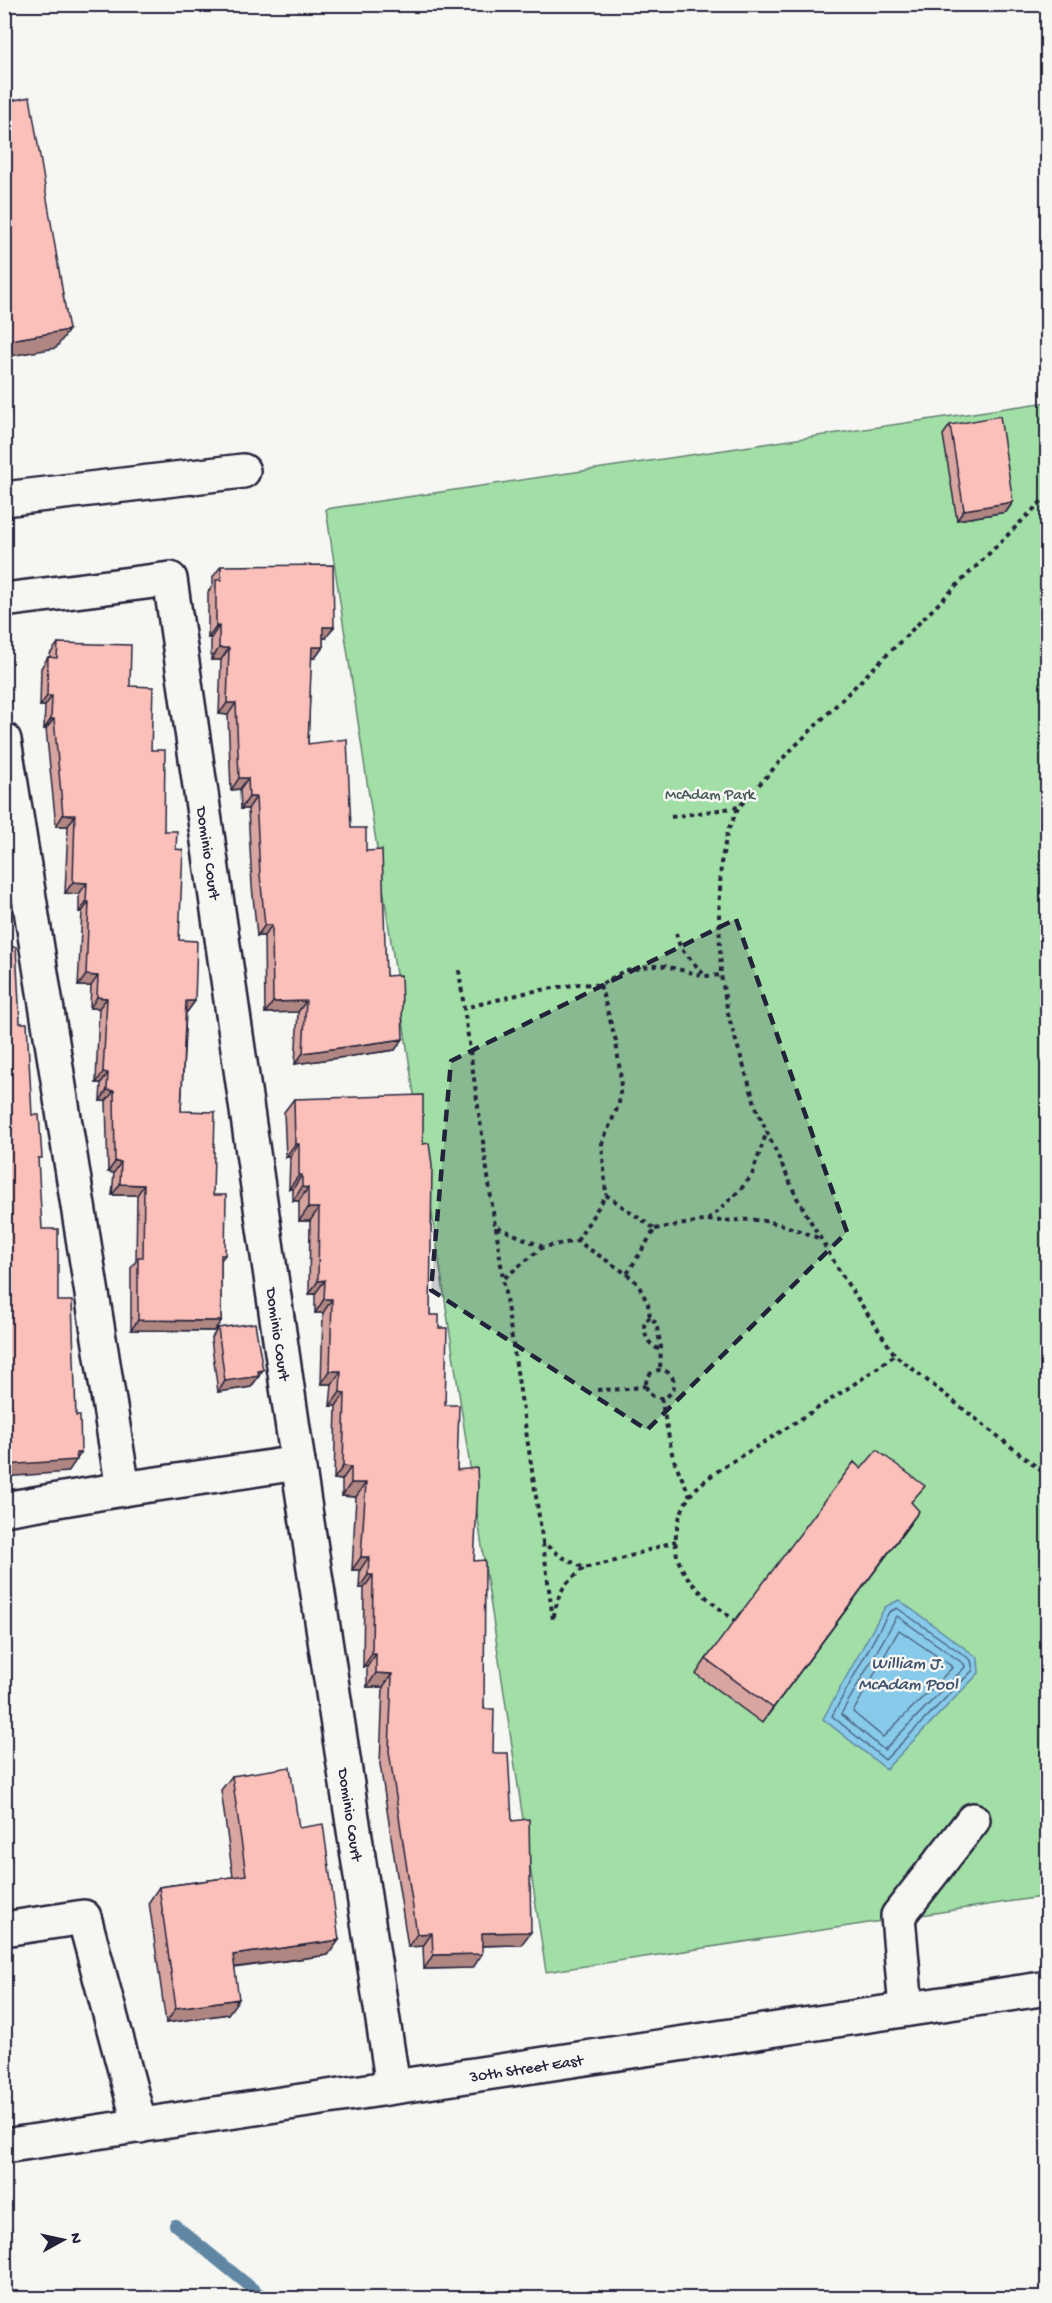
<svg xmlns="http://www.w3.org/2000/svg" width="1052" height="2303" viewBox="0 0 1052 2303" font-family="'Gochi Hand',sans-serif">
  <rect width="100%" height="100%" fill="#f6f6f2"/>
  <filter id="ink" filterUnits="userSpaceOnUse"><feTurbulence type="fractalNoise" baseFrequency=".0167" numOctaves="2"/><feDisplacementMap in="SourceGraphic" scale="12" xChannelSelector="R" yChannelSelector="G"/><feConvolveMatrix kernelMatrix="1 2 1 2 8 2 1 2 1" color-interpolation-filters="sRGB"/></filter>
  <g filter="url(#ink)">
    <path fill="#a2dfa6" stroke="#628070" stroke-width="1.5" d="M1047,402V1896L546,1972L326,509Z"/>
    <path fill="#88cae9" stroke="#5f87a3" stroke-width="1.5" d="M899,1600L978,1658L979,1673L886,1769L823,1719L885,1607Z"/>
    <g fill="none" stroke-linecap="round" stroke-linejoin="round">
      <path stroke="#4b6581" stroke-width="1.5" d="M897,1608L971,1660L973,1670L885,1760L832,1716L889,1612Z
        M897,1616L964,1664L965,1667L884,1750L841,1714Z
        M899,1630L950,1665L952,1668L883,1737L853,1712Z"/>
      <path stroke="#5f87a3" stroke-width="12" d="M175,2225L264,2298"/>
      <defs>
        <g id="minor">
          <path d="M4,499L243,471"/>
          <path id="s1" d="M4,600L170,579L298,1463L393,2086"/>
          <path d="M4,740L123,1489L298,1463"/>
          <path d="M4,1509L123,1489"/>
          <path d="M4,1929L84,1917L140,2126"/>
          <path d="M906,2009L898,1916L973,1820"/>
          <path id="s2" d="M4,2146L1048,1988"/>
        </g>
      </defs>
      <use href="#minor" stroke="#22223b" stroke-width="38"/>
      <path stroke="#22223b" stroke-width="4" stroke-dasharray="4.5 4.5" stroke-linecap="butt" d="M1048,495L784,757L739,807L728,830L721,863L719,918L721,975L729,1018L757,1110L797,1198L843,1277L895,1355L1048,1476
        M671,817L739,807
        M676,933L680,947L705,976
        M459,970L464,1008
        M600,985L616,1041L621,1080L619,1104L602,1143L606,1195
        M708,1220C725,1222 740,1219 756,1220C779,1222 800,1231 821,1239
        M496,1227L503,1279
        M655,1229L708,1220L740,1190L752,1175L767,1131
        M577,1241L606,1195L655,1229L627,1274L577,1241L543,1247L503,1279L543,1543L562,1557L584,1568L615,1561L676,1541
        M543,1247L495,1226L464,1008L529,992L579,984L600,985L622,972L650,966H665L705,976L721,975
        M627,1274L638,1284L648,1304L650,1317L656,1323L661,1347L660,1369
        M650,1317L644,1324C645,1338 648,1344 660,1350
        M646 1384a14 14 0 1 1 28 0a14 14 0 1 1-28 0Z
        M597,1390L626,1389L646,1386
        M661,1398L673,1458L690,1496
        M543,1543L553,1620C559,1591 561,1587 584,1568
        M736,1622C715,1604 687,1586 678,1559C672,1539 678,1514 689,1497C704,1475 751,1451 774,1436C815,1410 856,1384 895,1355"/>
      <use href="#minor" stroke="#f6f6f2" stroke-width="33"/>
    </g>
    <path fill="#d9a5a0" stroke="#22223b" stroke-width="1.5" d="M950,425L1013,502L1006,512L957,520L943,435Z
      M221,566L326,638H323V647L315,658H311L308,744L351,828L366,851L386,976L395,1050L295,1064L298,1012L265,1013L264,936H257L252,886L248,809H241L240,789L231,790L228,715L219,714L221,660H211V638H208V592L213,585V577Z
      M58,643L130,686L151,750L164,831L176,849L179,940L195,1001L187,1012H186L181,1111L213,1195L225,1255L221,1260V1321L214,1331L131,1330V1268L136,1261L137,1195H112L114,1173L108,1172L106,1101H100L101,1083H96L99,1008H90L91,986H78L82,912H79V894L65,893L68,826H56L46,729H44L45,706H40L41,668L48,657H50V654Z
      M294,1099L423,1144L430,1315L439,1328L445,1405L474,1561L484,1709L493,1753L512,1821L521,1945L482,1946L473,1968L424,1969L423,1946L408,1947L380,1764L383,1687H367V1667H363L364,1588H359L360,1570H352L356,1497L342,1496V1480L334,1479L336,1406H330L332,1384H321L323,1313H315V1294H309L310,1221H299V1201H293V1189H289L290,1157H286L284,1112Z
      M218,1328L259,1376L251,1387L218,1392L211,1339Z
      M861,1469L912,1503L909,1525L762,1723L696,1674L706,1659Z
      M232,1776L299,1828L339,1940L328,1955L234,1968L228,2014L166,2023L149,1902L159,1887L233,1877L221,1790Z"/>
    <path fill="#b08682" stroke="#22223b" stroke-width="1.5" d="M69,330L56,348L4,357V341Z
      M1013,502L1006,512L957,520L964,510Z
      M219,626L211,638H208L216,627Z
      M323,627H334L326,638H315Z
      M312,647H323L315,658H304Z
      M219,648H229L221,660H211Z
      M47,696H52L45,706H40Z
      M227,703H236L228,715L219,714Z
      M51,719H54L46,729H44Z
      M239,778H248L240,789L231,790Z
      M249,797H256L248,809H241Z
      M63,815H75L68,826H56Z
      M73,882L87,883L79,894L65,893Z
      M86,902H89L82,912H79Z
      M265,925H272L264,936H257Z
      M86,975L98,976L91,986H78Z
      M97,997L107,998L99,1008H90Z
      M186,1001H195L187,1012L179,1011Z
      M306,1001L298,1012L265,1013L273,1002Z
      M403,1039L395,1050L295,1064L303,1053Z
      M103,1072L108,1073L101,1083H96Z
      M107,1090L114,1091L106,1101H100Z
      M295,1144H299L290,1157H286Z
      M115,1162H121L114,1173L108,1172Z
      M299,1175H302L293,1189H289Z
      M120,1184L144,1185L137,1195H112Z
      M302,1187L308,1188L299,1201H293Z
      M308,1208H319L310,1221H299Z
      M325,1280L315,1294H309L318,1281Z
      M324,1299H332L323,1313H315Z
      M138,1320L221,1321L214,1331L131,1330Z
      M263,1370L251,1387L218,1392L225,1381Z
      M330,1371H341L332,1384H321Z
      M340,1392L345,1393L336,1406H330Z
      M76,1453H81L68,1472L4,1477V1465Z
      M343,1466L351,1467L342,1480L334,1479Z
      M351,1483H366L356,1497L342,1496Z
      M919,1511L909,1525L762,1723L773,1708Z
      M361,1557H369L360,1570H352Z
      M368,1575H373L364,1588H359Z
      M372,1654H376L367,1667H363Z
      M376,1673L392,1674L383,1687H367Z
      M531,1932L521,1945L472,1946L482,1933Z
      M432,1933L423,1946L408,1947L417,1934Z
      M339,1940L328,1955L222,1969L233,1955Z
      M482,1954L473,1968L424,1969L433,1955Z
      M239,1999L228,2014L166,2023L176,2008Z"/>
    <path fill="#fcc0ba" stroke="#22223b" stroke-width="1.5" d="M30,97L69,330L4,341V102Z
      M1000,416L1013,502L964,510L950,425Z
      M333,565L334,627H323V647H312L308,744L347,739L351,828H366V851L382,850L386,976L401,975L403,1039L303,1053L306,1001L273,1002L272,925H265L260,875L256,797H249L248,778H239L236,703H227L229,648H219V626L216,627V580H221V566Z
      M58,643L131,645L130,686L153,687L151,750H165L164,831H177L176,849L183,850L179,940L197,941L195,1001H186L181,1111L215,1112L213,1195H226L225,1255H221V1321L138,1320V1257H143L144,1185L120,1184L121,1162H115L114,1091L107,1090L108,1073L103,1072L107,998L97,997L98,976L86,975L89,902H86L87,883L73,882L75,815H63L54,719H51L52,696H47L48,657L57,658Z
      M4,927H9L10,947H16L20,1023H27L32,1115H39L42,1158H38L42,1229H58V1301H72L76,1416H80L81,1453H76L77,1460L4,1465Z
      M423,1095V1144L429,1143L432,1165L430,1315H439V1328H447L445,1405H459L457,1470L477,1468L478,1486L474,1561L485,1560L484,1709H494L493,1753H508L512,1821L529,1819L531,1932L482,1933V1954L433,1955L432,1933L417,1934L389,1751L392,1674L376,1673V1654H372L373,1575H368L369,1557H361L366,1483H351V1467L343,1466L345,1393L340,1392L341,1371H330L332,1299H324L325,1280L318,1281L319,1208H308V1188L302,1187V1175H299V1144H295L294,1099Z
      M255,1323L263,1370L258,1371L259,1376L225,1381L218,1328Z
      M877,1450L925,1486L911,1502L919,1511L773,1708L706,1659L854,1462L861,1469Z
      M290,1767L299,1828L323,1824L339,1940L233,1955L239,1999L176,2008L159,1887L246,1875L232,1776Z"/>
  </g>
  <path fill="#22223b" fill-opacity="0.2" stroke="#22223b" stroke-width="4.5" stroke-dasharray="12 8" stroke-linejoin="round" d="M736,919L847,1232L647,1430L431,1290L451,1061Z"/>
  <g text-anchor="middle" stroke-width="5" stroke-linejoin="round" paint-order="stroke">
    <g font-size="16" fill="#485b5b" stroke="#f6f6f2">
      <text x="710" y="799">McAdam Park</text>
    </g>
    <g font-size="16" fill="#22223b" stroke="#f6f6f2">
      <text dy="6" stroke="none"><textPath href="#s1" startOffset="444">Dominio Court</textPath></text>
      <text dy="6" stroke="none"><textPath href="#s1" startOffset="930">Dominio Court</textPath></text>
      <text dy="6" stroke="none"><textPath href="#s1" startOffset="1416">Dominio Court</textPath></text>
      <text dy="6" stroke="none"><textPath href="#s2" startOffset="528">30th Street East</textPath></text>
    </g>
    <g font-size="18" font-style="italic" fill="#41546f" stroke="#f6f6f2">
      <text x="908" y="1668">William J.<tspan x="908" dy="21">McAdam Pool</tspan></text>
    </g>
  </g>
  <rect width="1052" height="2303" fill="none" stroke="#f6f6f2" stroke-width="24"/>
  <rect x="12" y="12" width="1028" height="2279" fill="none" stroke="#22223b" stroke-width="2" filter="url(#ink)"/>
  <g transform="translate(63 2240) rotate(82)" stroke="#f6f6f2" stroke-width="4.5" paint-order="stroke">
  <path d="M0-4.5L10 22L0 15L-10 22Z" fill="#22223b"/>
  <text y="-9" font-size="16" font-weight="bold" text-anchor="middle" fill="#22223b">N</text>
  </g>
</svg>
